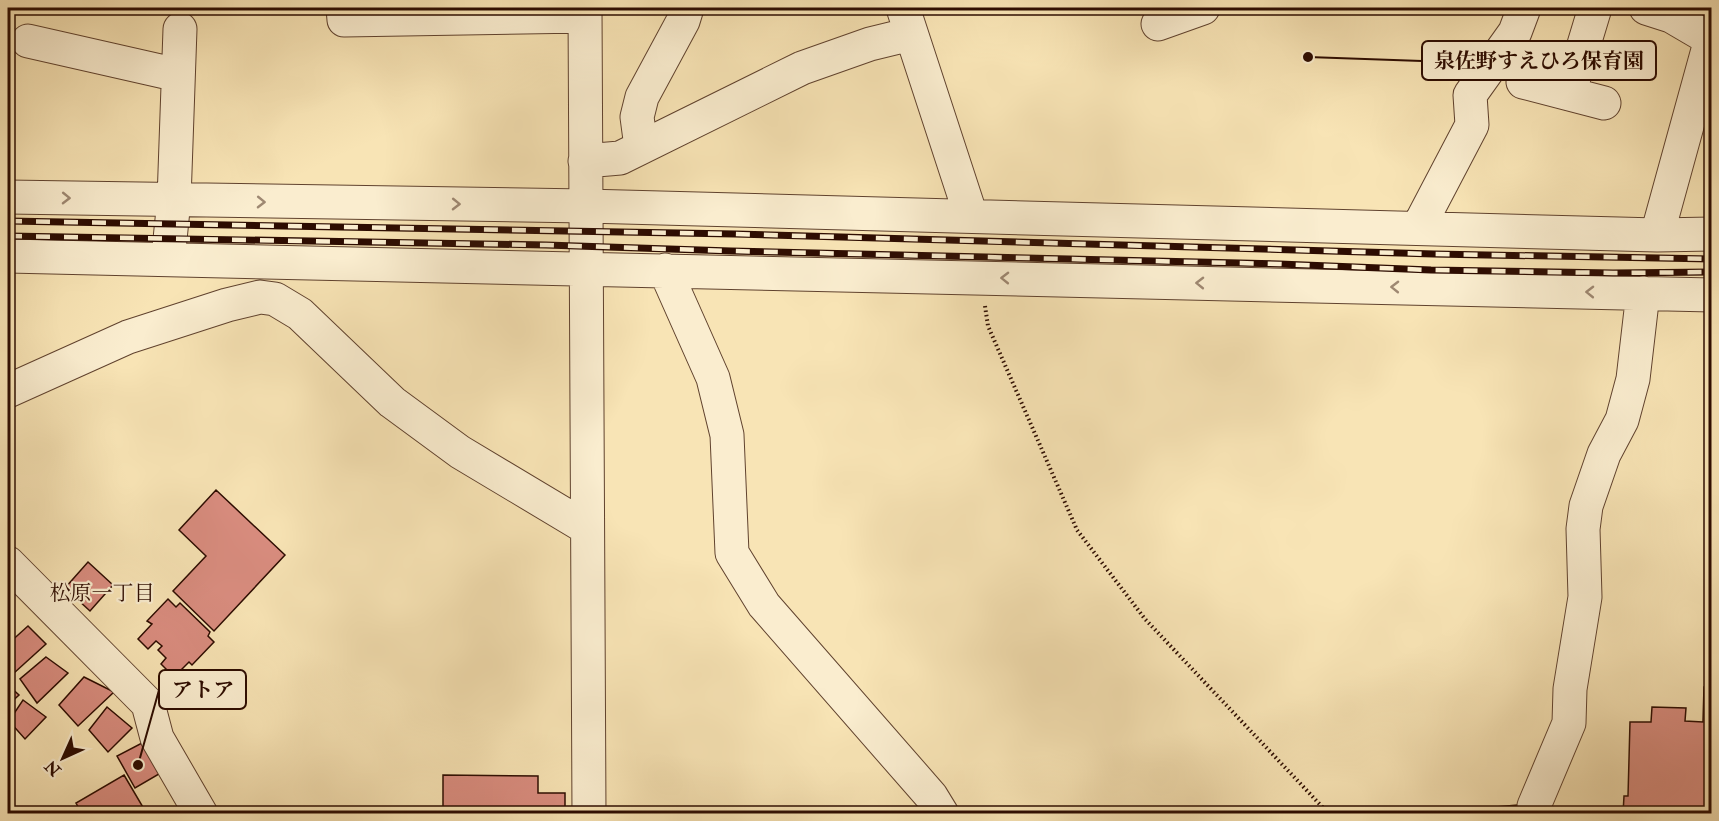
<svg xmlns="http://www.w3.org/2000/svg" width="1719" height="821" viewBox="0 0 1719 821" font-family="'IM FELL Double Pica','Noto Serif JP',serif">
  <rect width="100%" height="100%" fill="#f8e4b5"/>
  <filter id="stains"><feTurbulence type="fractalNoise" baseFrequency=".00333" numOctaves="4"/><feColorMatrix values="0 0 0 0 .2 0 0 0 0 .09 0 0 0 0 .02 0 0 0 .5 -.17"/></filter>
  <radialGradient id="worn" r=".72"><stop offset=".6" stop-color="#630" stop-opacity="0"/><stop offset="1" stop-color="#630" stop-opacity=".3"/></radialGradient>
  <path fill="#da8d80" stroke="#2d0c01" stroke-width="1.5" d="M216,490L285,555L214,631L173,591L206,556L179,530Z
    M88,562L113,585L90,611L65,588Z
    M168,599L176,607L180,603L210,632L208,636L214,642L192,665L189,662L174,677L161,664L166,658L158,650L162,646L156,641L148,649L138,639L152,624L147,621Z
    M28,626L46,644L14,673L8,667V644Z
    M46,657L68,673L37,703L20,679Z
    M84,677L114,692L78,726L59,705Z
    M8,685L19,695L8,705Z
    M1704,687H1712V814H1623L1624,796H1628L1630,722H1651L1652,707L1686,708L1685,721L1703,722Z
    M23,700L46,717L25,739L9,721Z
    M107,707L132,728L108,752L89,730Z
    M142,743L159,774L135,788L117,756Z
    M124,775L147,814H82L76,803Z
    M443,775L538,776V793H565V814H443Z
    M1517,805V814H1462V810Z"/>
  <g fill="none" stroke-linecap="round" stroke-linejoin="round">
    <defs>
      <path id="minor" d="M343,8L344,20L585,16
        M585,8L589,814
        M903,8L971,216
        M1646,8L1671,16L1712,40
        M1158,24L1203,8
        M28,41L178,75
        M1523,82L1604,103
        M1569,94L1595,8
        M641,147L637,117L642,97L683,21L687,8
        M585,161L620,158L802,68L870,44L911,34
        M8,197L586,206L1657,235L1712,234
        M1418,228L1472,125L1470,95L1515,32L1524,8
        M1657,235L1711,39
        M8,256L1712,295
        M168,259L174,200L180,29
        M665,270L713,378L727,435L732,553L764,605L931,796L942,814
        M8,391L128,337L227,305L260,297L275,299L300,314L392,402L460,452L587,528
        M8,563L148,704L157,738L201,814
        M1534,814V806L1569,723L1570,689L1585,597L1583,529L1586,506L1604,454L1622,420L1633,379L1643,293"/>
    </defs>
    <use href="#minor" stroke="#60422e" stroke-width="35"/>
    <path stroke="#2d0c01" stroke-width="4" stroke-dasharray="1.5 3" stroke-linecap="butt" d="M985,306L988,326L1077,530L1145,619L1329,814"/>
    <use href="#minor" stroke="#faedcf" stroke-width="33"/>
    <defs>
      <path id="rail" d="M8,221L735,234L1434,254L1712,259
        M8,236L546,245L731,251L1279,264L1431,270L1613,273L1712,272"/>
    </defs>
    <use href="#rail" stroke="#2d0c01" stroke-width="7"/>
    <use href="#rail" stroke="#faedcf" stroke-width="4.5" stroke-dasharray="14" stroke-linecap="butt"/>
  </g>
  <defs><path id="oneway-chevron" d="M-2-3.5L2.5 0L-2 3.5" fill="none" stroke-width="1.6" stroke-linecap="round" stroke-linejoin="round" transform="scale(1.5)"/></defs>
  <g stroke="#9e8872">
    <use href="#oneway-chevron" transform="translate(66 198) rotate(1)"/>
    <use href="#oneway-chevron" transform="translate(261 202) rotate(1)"/>
    <use href="#oneway-chevron" transform="translate(456 204) rotate(1)"/>
    <use href="#oneway-chevron" transform="translate(1005 278) rotate(-179)"/>
    <use href="#oneway-chevron" transform="translate(1200 283) rotate(-179)"/>
    <use href="#oneway-chevron" transform="translate(1395 287) rotate(-179)"/>
    <use href="#oneway-chevron" transform="translate(1590 292) rotate(-179)"/>
  </g>
  <g text-anchor="middle" stroke-width="4.5" stroke-linejoin="round" paint-order="stroke">
    <g font-size="21" fill="#2d0c01" stroke="#faedcf">
      <text x="102" y="600">松原一丁目</text>
    </g>
  </g>
  <path fill="none" stroke="#2d0c01" stroke-width="2" d="M1308 57L1422 61M138 765L159 690"/>
  <g fill="#2d0c01" stroke="#faedcf" stroke-width="2">
    <circle cx="1308" cy="57" r="6"/>
    <circle cx="138" cy="765" r="6"/>
  </g>
  <g fill="#faedcf" stroke="#2d0c01" stroke-width="2">
    <rect x="1422" y="41" width="234" height="39" rx="6"/>
    <rect x="159" y="670" width="87" height="39" rx="6"/>
  </g>
  <g font-size="21" text-anchor="middle" font-weight="bold" fill="#2d0c01">
    <text x="1539" y="68">泉佐野すえひろ保育園</text>
    <text x="203" y="697">アトア</text>
  </g>
  <rect width="1719" height="821" fill="none" stroke="#f8e4b5" stroke-width="30"/>
  <rect x="9" y="9" width="1701" height="803" fill="none" stroke="#2d0c01" stroke-width="3"/>
  <rect x="15" y="15" width="1689" height="791" fill="none" stroke="#2d0c01" stroke-width="1.5"/>
  <g transform="translate(63 758) rotate(225)" stroke="#faedcf" stroke-width="4.5" paint-order="stroke">
  <path d="M0-4.5L10 22L0 15L-10 22Z" fill="#2d0c01"/>
  <text y="-9" font-size="16" font-weight="bold" text-anchor="middle" fill="#2d0c01">N</text>
  </g>
  <rect width="100%" height="100%" filter="url(#stains)"/>
  <rect width="100%" height="100%" fill="url(#worn)"/>
</svg>
